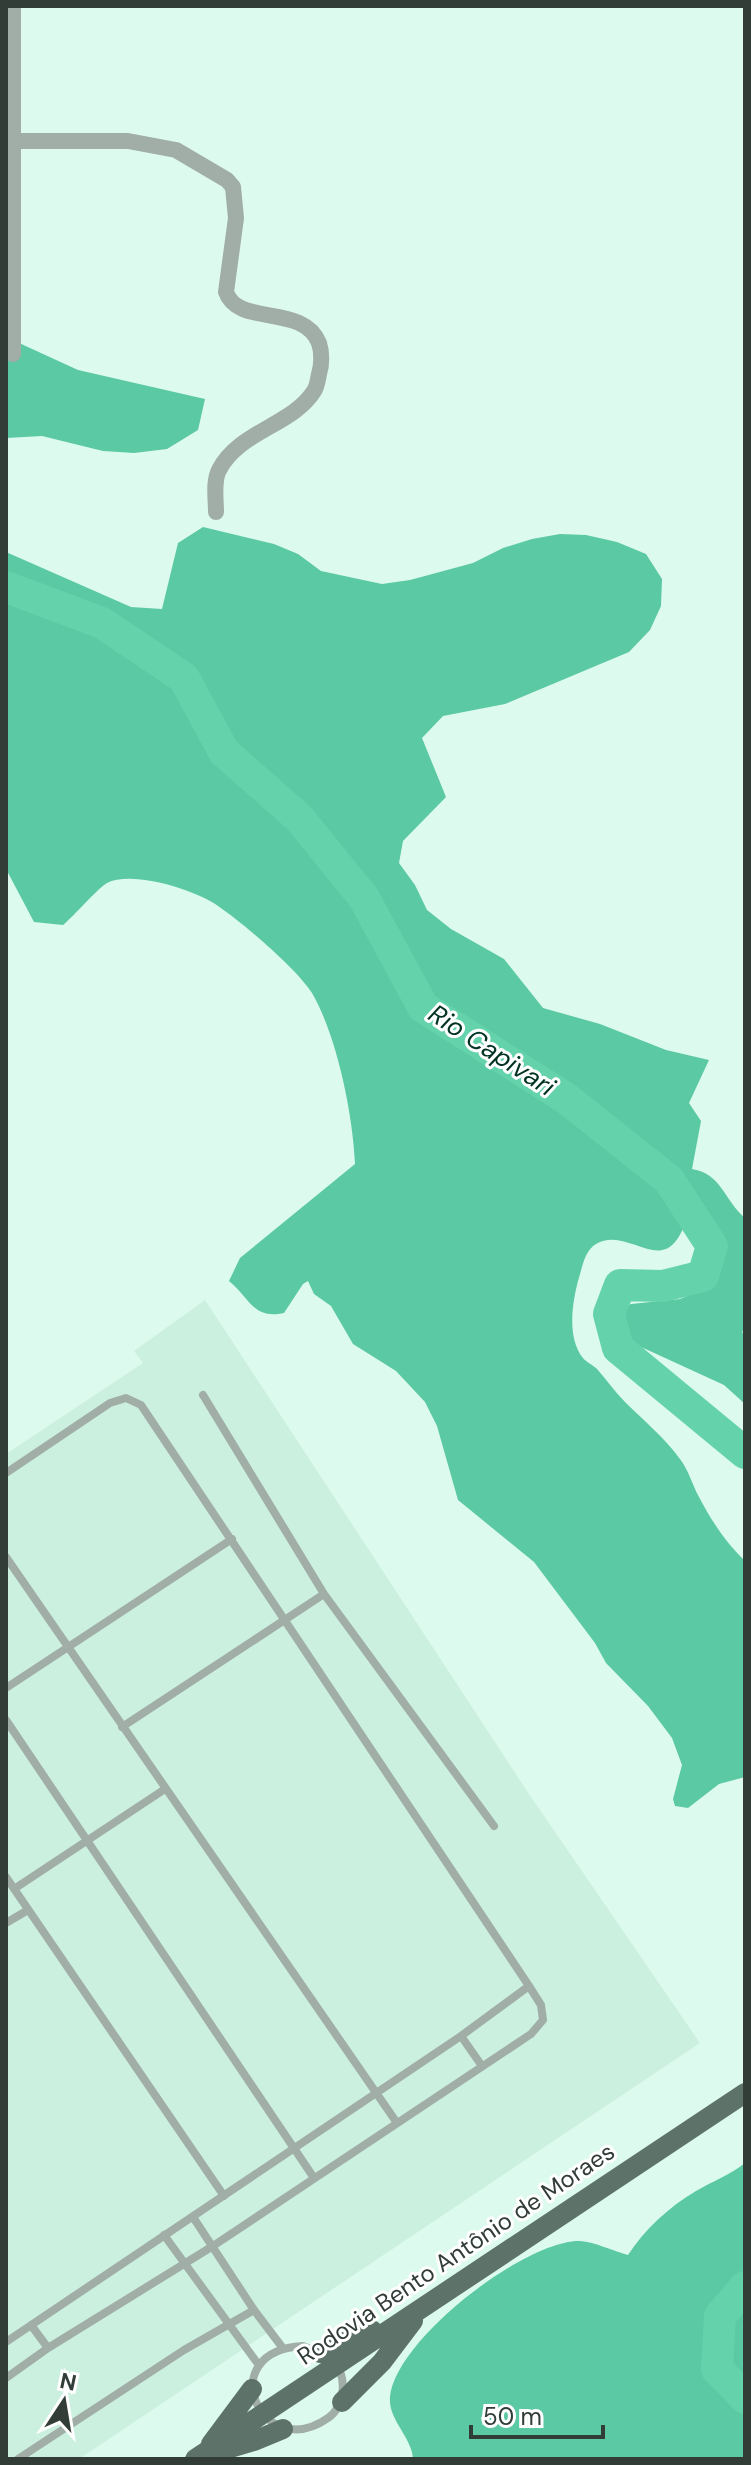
<svg xmlns="http://www.w3.org/2000/svg" width="751" height="2465" viewBox="0 0 751 2465" font-family="'DM Sans',sans-serif">
  <rect width="100%" height="100%" fill="#ddfaee"/>
  <path fill="#cbf0e0" d="M205,1300L529,1794L700,2043L79,2459H6V1454L143,1363L134,1351Z"/>
  <path fill="#5bc9a3" d="M6,337L78,370L205,399L198,430L167,449L134,453L103,451L42,436L6,438Z
    M203,527L274,544L298,554L321,571L382,584L410,580L473,563L503,548L532,539L560,534L586,535L617,542L646,554L662,579L661,606L650,630L629,652L505,704L443,716L422,738L446,797L403,841L399,863L415,885L427,910L451,929L504,959L543,1008L600,1024L666,1050L709,1060L689,1103L701,1121L692,1169C722,1174 724,1200 745,1218V1328L742,1332L745,1335V1404L724,1385L615,1335L613,1322L617,1311L631,1304L680,1299L709,1287C715,1264 700,1246 689,1227L684,1226C663,1280 629,1225 596,1244C584,1251 582,1269 578,1281C572,1304 567,1338 583,1358C586,1362 593,1365 597,1369C607,1380 615,1392 625,1402C644,1421 664,1437 680,1459C689,1471 692,1484 699,1497C711,1520 726,1543 745,1561V1777L719,1784L688,1808L675,1806L673,1799L682,1765L672,1738L648,1706L606,1663L595,1643L534,1562L458,1500L437,1426L425,1402L396,1371L353,1344L331,1306L314,1294L308,1281L303,1284L284,1313C253,1320 250,1298 229,1281L240,1258L355,1164C353,1115 337,1036 312,993C296,968 243,923 218,906C196,890 132,870 107,883C100,886 72,918 63,925L34,922L6,869V552L131,607L162,609L178,543Z
    M745,2163V2459H413C412,2437 388,2420 390,2397C395,2340 525,2240 580,2241C595,2242 613,2251 628,2255C645,2229 669,2207 696,2191C713,2181 730,2175 745,2163Z"/>
  <g fill="none" stroke-linecap="round" stroke-linejoin="round">
    <path stroke="#64d2ab" stroke-width="32" d="M6,587L102,623L184,678L224,752L299,818L364,898L423,1007L567,1099L669,1180L712,1246L703,1276L663,1286L620,1285L609,1314L618,1348L745,1453
      M745,2287L720,2316L717,2369L745,2398"/>
    <path stroke="#a1ada7" stroke-width="8" d="M203,1395L324,1594L494,1826
      M6,1473L110,1403L126,1398L141,1405L529,1986L541,2005L543,2020L531,2034L213,2246L48,2348L6,2378
      M6,1557L397,2123
      M6,1688L232,1539
      M6,1720L314,2178
      M122,1727L324,1594
      M6,1877L224,2196
      M14,1889L165,1789
      M6,1923L28,1910
      M461,2036L482,2066
      M193,2217L254,2310L282,2347
      M164,2235L258,2364
      M31,2325L48,2348
      M6,2342L461,2036L529,1986
      M303,2346C314,2350 326,2355 335,2364C348,2379 344,2407 328,2418C261,2465 211,2351 303,2346Z
      M18,2459L184,2350L254,2310"/>
    <path stroke="#a1ada7" stroke-width="16" d="M13,6V354
      M6,141H128L176,150L227,180L233,187L236,218L226,292C238,327 303,303 319,343C322,352 322,365 319,374C318,379 317,387 314,391C293,425 239,431 219,470C213,481 216,500 216,512"/>
    <path stroke="#5d736a" stroke-width="20" d="M320,2353L372,2330
      M342,2402L382,2362L413,2321
      M211,2444L252,2389
      M217,2452L254,2441L283,2429
      M195,2459L745,2093"/>
  </g>
  <g text-anchor="middle" stroke-width="6" stroke-linejoin="round" paint-order="stroke">
    <g font-size="24" fill="#323d38" stroke="#fff">
      <text transform="translate(456 2254) rotate(-34)" y="8">Rodovia Bento Antônio de Moraes</text>
    </g>
    <g font-size="26" font-style="italic" fill="#003324" stroke="#fff">
      <text transform="translate(492 1050) rotate(33)" y="9">Rio Capivari</text>
    </g>
  </g>
  <rect width="751" height="2465" fill="none" stroke="#323d38" stroke-width="16"/>
  <g transform="translate(64 2401) rotate(12)" stroke="#ffffff" stroke-width="6" paint-order="stroke">
  <path d="M0-6L14 30L0 20L-14 30Z" fill="#323d38"/>
  <text y="-12" font-size="22" font-weight="bold" text-anchor="middle" fill="#323d38">N</text>
  </g>
  <path d="M471 2425v12h132v-12" fill="none" stroke="#323d38" stroke-width="4"/>
  <text x="483" y="2425" font-size="24" fill="#323d38" stroke="#ffffff" stroke-width="6" paint-order="stroke">50 m</text>
</svg>
